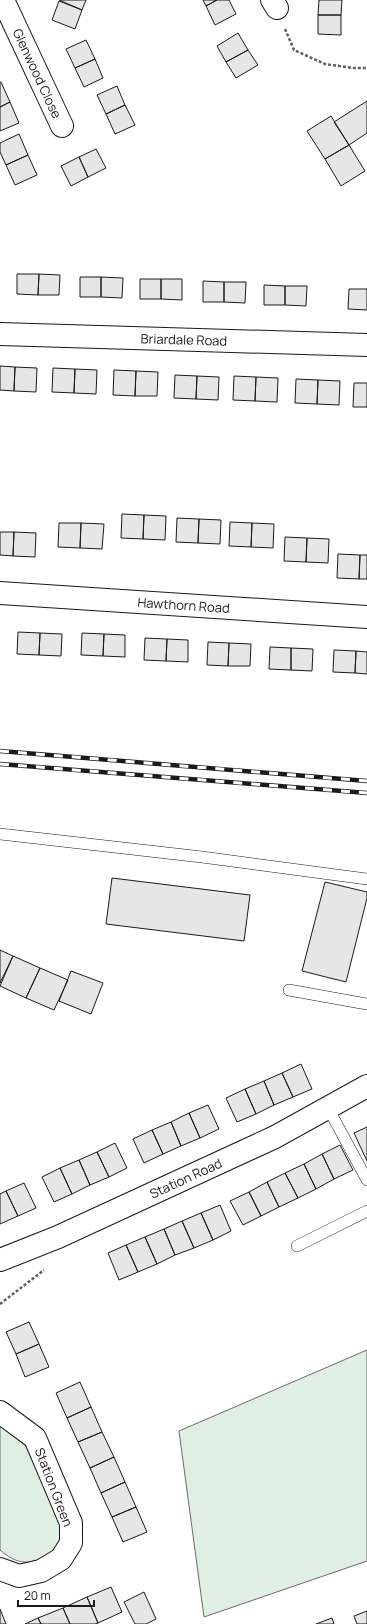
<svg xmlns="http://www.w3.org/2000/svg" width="367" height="1624" viewBox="0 0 367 1624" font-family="Manrope,sans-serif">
  <rect width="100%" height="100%" fill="#fff"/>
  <path fill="#e0efe3" stroke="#6a6a6a" d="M367,1350V1561L204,1617L179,1431Z
    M0,1421L24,1442L62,1524L59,1546C37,1563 23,1570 0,1550Z"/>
  <path fill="#e6e6e6" stroke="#1a1a1a" d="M59,0H86L82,10Z
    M203,0H217L206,6Z
    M217,0H229L236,14L215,25L206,6Z
    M319,0H342L341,15H318Z
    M59,1L82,10L75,29L52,20Z
    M318,15H341V35L318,34Z
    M238,33L248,50L226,62L217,46Z
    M86,40L95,59L75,68L66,49Z
    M248,50L258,65L236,78L226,62Z
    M95,59L103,78L84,87L75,68Z
    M0,82H1L10,102L0,107Z
    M117,86L125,105L106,114L97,95Z
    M367,101V133L349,145L334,122Z
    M10,102L19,123L0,131V107Z
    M125,105L135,125L115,134L106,114Z
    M331,116L349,145L325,159L307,131Z
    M19,134L28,155L6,165L0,152V143Z
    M349,145L365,171L341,186L325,159Z
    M96,149L106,168L88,177L79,157Z
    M28,155L37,175L15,185L6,165Z
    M79,157L88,177L71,186L61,166Z
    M17,274H39L38,295L17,294Z
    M39,274L60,275L59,295H38Z
    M80,277H101V297H80Z
    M101,277L123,278L122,298L101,297Z
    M140,279H161V299H140Z
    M161,279H182V300L161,299Z
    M203,281L224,282V302H203Z
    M224,282H246L245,303L224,302Z
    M264,285L285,286V305H264Z
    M285,286H307L306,306L285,305Z
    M349,289H367V310L348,309Z
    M0,366L15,367L14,391L0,390Z
    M15,367L37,368L36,392L14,391Z
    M53,368L75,369L74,393L52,392Z
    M75,369L97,370L96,394L74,393Z
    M114,370L136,371L135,396L113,395Z
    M136,371L158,372L157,396H135Z
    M175,375L197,376L196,399L174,398Z
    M197,376L219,377L218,400L196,399Z
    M234,376L256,377L255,401L233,400Z
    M256,377L278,378L277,402L255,401Z
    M296,379L318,380L317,404L295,403Z
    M318,380L340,381L339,405L317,404Z
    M354,383H367V407H353Z
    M122,514L144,515L143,539L121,538Z
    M144,515L166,516L165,540L143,539Z
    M177,518L199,519L198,543L176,542Z
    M199,519L221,520L220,544L198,543Z
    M230,522L252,523L251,547L229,546Z
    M59,523H81L80,548L58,547Z
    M81,523L104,524L102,549L80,548Z
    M252,523L274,524L273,548L251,547Z
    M0,532H14L13,556L0,555Z
    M14,532L36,533L35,557L13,556Z
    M285,537L307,538L306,562L284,561Z
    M307,538L329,539L328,563L306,562Z
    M338,554L360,555L359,579L337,578Z
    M360,555H367V579H359Z
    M18,632L40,633L39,655L17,654Z
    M40,633L62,634L61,656L39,655Z
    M82,633L104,634L103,656L81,655Z
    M104,634L125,635V657L103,656Z
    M145,638L167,639L166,661L144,660Z
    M167,639L188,640V662L166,661Z
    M208,642L229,643L228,666L207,665Z
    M229,643L251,644L250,666H228Z
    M270,647L291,648V670L269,669Z
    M291,648L313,649L312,671L291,670Z
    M334,650L356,651L355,673L333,672Z
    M356,651L367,652V674L355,673Z
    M112,878L250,895L244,941L106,924Z
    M325,882L367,892V898L346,982L302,971Z
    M0,950L13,956L0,983Z
    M13,956L40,968L26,998L0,986Z
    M40,968L68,980L54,1010L26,998Z
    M71,971L103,983L91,1014L59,1001Z
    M301,1064L312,1089L293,1097L282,1073Z
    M282,1073L293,1097L274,1105L264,1081Z
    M264,1081L274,1105L256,1114L245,1089Z
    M245,1089L256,1114L237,1122L226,1098Z
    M208,1105L219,1129L200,1138L189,1113Z
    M189,1113L200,1138L181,1146L171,1122Z
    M171,1122L181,1146L163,1154L152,1130Z
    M367,1127V1161L354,1133Z
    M152,1130L163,1154L144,1163L133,1139Z
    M115,1143L127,1168L109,1177L97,1152Z
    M340,1145L353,1170L334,1179L322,1154Z
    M97,1152L109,1177L90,1185L79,1160Z
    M322,1154L334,1179L316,1189L304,1164Z
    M79,1160L90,1185L72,1194L60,1168Z
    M304,1164L316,1189L298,1198L285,1173Z
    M60,1168L72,1194L54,1202L42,1177Z
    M285,1173L298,1198L279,1207L267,1182Z
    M267,1182L279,1207L261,1216L249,1192Z
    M24,1183L36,1208L18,1216L6,1191Z
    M6,1191L18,1216L0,1224V1194Z
    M249,1192L261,1216L243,1225L230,1201Z
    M220,1205L231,1231L213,1240L201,1213Z
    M201,1213L213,1240L194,1248L182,1221Z
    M182,1221L194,1248L175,1255L164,1229Z
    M164,1229L175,1255L157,1264L145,1237Z
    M145,1237L157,1264L138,1272L126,1245Z
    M126,1245L138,1272L119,1280L108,1253Z
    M29,1322L39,1344L16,1354L6,1332Z
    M39,1344L49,1367L25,1377L16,1354Z
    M80,1382L91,1407L67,1418L56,1393Z
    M91,1407L102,1432L78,1442L67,1418Z
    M102,1432L114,1457L90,1468L78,1442Z
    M114,1457L125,1482L101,1493L90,1468Z
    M125,1482L136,1507L112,1517L101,1493Z
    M136,1507L147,1532L123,1542L112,1517Z
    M111,1587L122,1612L98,1623L87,1597Z
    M144,1592L156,1619L146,1624H135L124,1602Z
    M87,1597L98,1623L95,1624H70L63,1608Z
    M63,1608L70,1624H41L38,1618Z
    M0,1609L6,1624H0Z
    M367,1611V1624H357L354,1616Z
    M38,1618L41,1624H25Z
    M332,1618L334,1624H316Z"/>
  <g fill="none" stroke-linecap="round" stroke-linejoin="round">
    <defs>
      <path id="lane" d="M0,834L202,857L367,879
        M289,990L367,1004
        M328,1108L367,1180
        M297,1246L367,1211"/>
      <g id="street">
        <path id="s1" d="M3,0L62,126"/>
        <path d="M272,0L277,8"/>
        <path id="s2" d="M0,334L367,345"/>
        <path id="s3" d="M0,593L367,617"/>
        <path d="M0,1412L35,1438L71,1523V1543L61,1559L41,1571L19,1576L0,1569"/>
      </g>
      <g id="secondary">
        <path id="s4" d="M0,1260L58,1237L275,1137L367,1086"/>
      </g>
    </defs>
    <use href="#lane" stroke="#1a1a1a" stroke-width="12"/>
    <use href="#street" stroke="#1a1a1a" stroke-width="24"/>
    <use href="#secondary" stroke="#1a1a1a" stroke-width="24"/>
    <path stroke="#5f5f5f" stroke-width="2.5" stroke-dasharray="3 2" stroke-linecap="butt" d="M285,29L294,50L325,64L353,68H367
      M0,1304L44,1270"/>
    <use href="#lane" stroke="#fff" stroke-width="11"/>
    <use href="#street" stroke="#fff" stroke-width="22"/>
    <use href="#secondary" stroke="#fff" stroke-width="22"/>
    <defs>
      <path id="rail" d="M0,751L367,781
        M0,764L367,793"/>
    </defs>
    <use href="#rail" stroke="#1a1a1a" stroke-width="4.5"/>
    <use href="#rail" stroke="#fff" stroke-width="3" stroke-dasharray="9" stroke-linecap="butt"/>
  </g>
  <g text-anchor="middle" stroke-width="3" stroke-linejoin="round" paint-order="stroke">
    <g font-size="13" fill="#1a1a1a" stroke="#fff">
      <text dy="5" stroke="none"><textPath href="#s1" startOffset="81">Glenwood Close</textPath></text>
      <text dy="5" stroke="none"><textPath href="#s2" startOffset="184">Briardale Road</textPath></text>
      <text dy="5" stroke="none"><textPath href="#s3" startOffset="184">Hawthorn Road</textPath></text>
      <text dy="5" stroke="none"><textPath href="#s4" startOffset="203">Station Road</textPath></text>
      <text transform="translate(54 1487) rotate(69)" y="5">Station Green</text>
    </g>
  </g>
  <path d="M18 1600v6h76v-6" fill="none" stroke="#1a1a1a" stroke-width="2"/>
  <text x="24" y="1600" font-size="12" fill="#1a1a1a" stroke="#ffffff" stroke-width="3" paint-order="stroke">20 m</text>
</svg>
